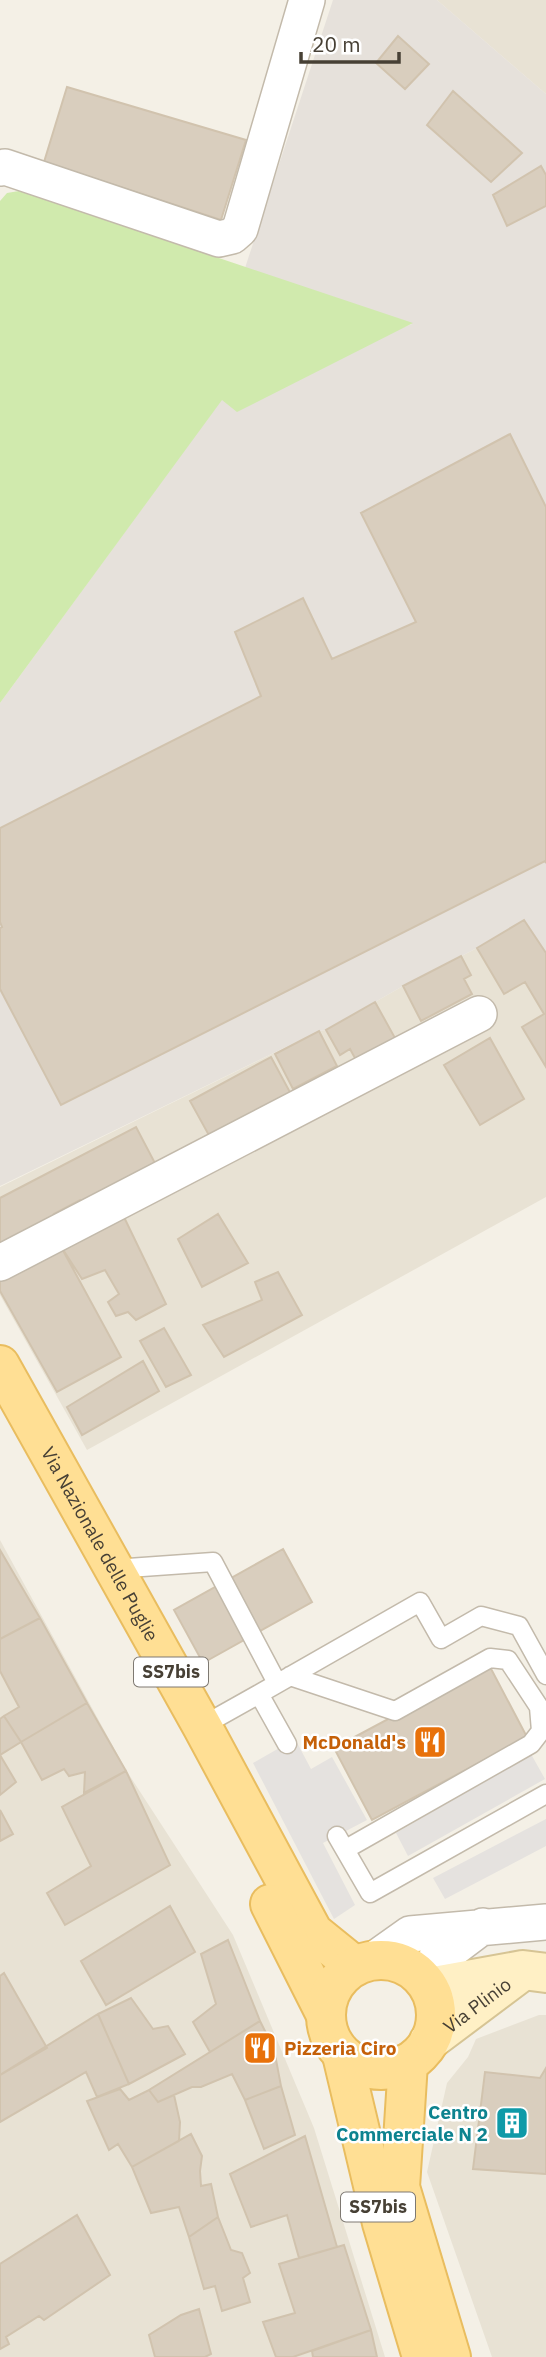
<svg xmlns="http://www.w3.org/2000/svg" width="546" height="2357" viewBox="0 0 546 2357" font-family="'IBM Plex Sans',sans-serif">
  <rect width="100%" height="100%" fill="#f4f0e6"/>
  <path fill="#e8e2d4" d="M437,0H546V94Z
    M524,920L546,953V1197L87,1450L0,1295V1187L319,1031L326,1030L403,986L477,948Z
    M0,1540L126,1770L233,1935L314,2128L385,2357H0Z
    M539,2015H546V2357H492L427,2172L447,2083L468,2057L476,2039Z"/>
  <path fill="#e6e1db" d="M333,0H437L546,94V953L524,920L477,948L403,986L326,1030L319,1031L0,1186V703L222,399L412,324L245,268Z"/>
  <path fill="#d0eaad" d="M19,191L413,323L237,412L222,400L0,703V201L7,193Z"/>
  <path fill="#e5e2df" d="M295,1739L311,1769L332,1757L367,1820L323,1843L355,1905L334,1919L253,1763Z
    M531,1754L545,1779L408,1856L396,1833Z
    M546,1819V1846L445,1899L433,1878Z"/>
  <path fill="#d9cebe" stroke="#d1c3ae" stroke-width="2" d="M398,36L429,64L405,89L376,63Z
    M67,87L246,140L221,220L44,162Z
    M453,91L522,153L491,182L427,125Z
    M541,166L546,175V206L507,226L493,195Z
    M510,434L546,507V863L545,861L61,1105L0,989V928L2,927L0,922V828L261,696L235,632L303,598L332,659L416,622L361,513Z
    M524,920L546,953V1067L522,1027L544,1014L525,982L504,994L477,948Z
    M461,956L471,975L464,979L472,994L421,1021L403,986Z
    M375,1002L395,1038L356,1060L350,1049L340,1055L326,1030Z
    M319,1031L337,1066L293,1089L275,1054Z
    M490,1038L524,1099L480,1125L444,1065Z
    M271,1057L292,1096L211,1139L190,1101Z
    M136,1127L157,1167L83,1205L80,1200L54,1214L57,1219L0,1248V1198Z
    M122,1213L166,1304L136,1320L128,1312L116,1316L108,1302L119,1294L105,1270L82,1279L60,1245Z
    M218,1214L248,1263L202,1287L178,1239Z
    M60,1245L121,1357L57,1392L0,1291V1276Z
    M278,1272L302,1315L224,1357L203,1325L262,1300L255,1282Z
    M164,1328L191,1375L166,1387L140,1341Z
    M143,1361L159,1391L82,1435L67,1407Z
    M283,1549L312,1602L203,1663L174,1610Z
    M0,1550L40,1618L0,1639Z
    M40,1618L87,1703L21,1742L4,1716L19,1707L0,1671V1639Z
    M489,1665L527,1737L372,1820L334,1748Z
    M87,1703L126,1771L84,1793L85,1772L69,1776L64,1769L42,1780L21,1742Z
    M4,1716L21,1742L0,1755V1719Z
    M0,1755L16,1782L0,1795Z
    M126,1771L170,1865L65,1925L47,1893L91,1866L62,1807Z
    M0,1810L13,1834L0,1841Z
    M170,1906L195,1952L106,2005L81,1961Z
    M228,1940L260,2021L210,2052L193,2022L216,2004L201,1954Z
    M4,1973L47,2048L0,2075V1976Z
    M131,1998L153,2029L168,2026L185,2054L129,2084L98,2014Z
    M98,2014L129,2084L97,2097L86,2072L0,2122V2075Z
    M260,2021L274,2049L281,2086L245,2100L232,2074L201,2087H192L158,2102L149,2090Z
    M546,2068V2174L473,2169L485,2072L540,2078Z
    M281,2086L295,2135L264,2149L245,2100Z
    M120,2089L129,2100L149,2090L158,2102L174,2095L180,2122L179,2141L132,2167L118,2144L109,2150L87,2101Z
    M191,2134L202,2156L200,2171L201,2186L211,2184L218,2217L189,2237L179,2207L151,2213L132,2167Z
    M305,2136L337,2247L299,2258L287,2215L251,2227L230,2174Z
    M77,2215L110,2275L44,2320L39,2316L6,2337L9,2344L0,2349V2264Z
    M218,2217L231,2250L242,2253L250,2273L243,2278L250,2302L222,2311L215,2286L204,2289L189,2237Z
    M344,2245L371,2330L293,2357H276L263,2322L295,2313L279,2264Z
    M199,2309L211,2354L205,2357H155L149,2335L181,2315Z
    M371,2330L377,2357H313L312,2351Z"/>
  <g fill="none" stroke-linecap="round" stroke-linejoin="round">
    <defs>
      <path id="lane" d="M114,1569L213,1562L277,1683
        M290,1676L395,1711L490,1658L508,1660L539,1707L541,1731L531,1744L346,1849
        M259,1694L420,1602L441,1639L481,1616L519,1626L546,1675
        M202,1726L259,1694L287,1744
        M337,1836L370,1893L546,1794"/>
      <path id="street" d="M0,168L5,167L219,239L232,236L240,229L307,0
        M0,1263L479,1014
        M372,1961L410,1934L546,1922
        M418,1975L483,1926"/>
      <g id="secondary">
        <path d="M429,1987L523,1970L546,1973"/>
        <path id="s1" d="M429,2041L517,1975"/>
      </g>
      <g id="primary">
        <path id="s2" d="M0,1365L202,1726L313,1932L355,1966"/>
        <path d="M270,1904L326,2015"/>
        <circle cx="381" cy="2015" r="55"/>
        <path d="M342,2055L382,2223L422,2357"/>
        <path d="M408,2063L400,2187L451,2357"/>
      </g>
    </defs>
    <use href="#lane" stroke="#c3baab" stroke-width="21"/>
    <use href="#street" stroke="#c3baab" stroke-width="38"/>
    <use href="#secondary" stroke="#d6c494" stroke-width="42"/>
    <use href="#primary" stroke="#e9bd5f" stroke-width="42"/>
    <use href="#lane" stroke="#fff" stroke-width="18"/>
    <use href="#street" stroke="#fff" stroke-width="35"/>
    <use href="#secondary" stroke="#fff0c5" stroke-width="38"/>
    <use href="#primary" stroke="#ffdf94" stroke-width="38"/>
  </g>
  <defs>
    <symbol id="restaurant-square" viewBox="-11 -11 22 22"><rect x="-9" y="-9" width="18" height="18" rx="4" fill="#e8710a" stroke="#fff"/><path d="M-5-6h1v4h1v-4h1v4h1v-4h1v5L-1.5 .5V6h-2V.5L-5-1ZM5-6V6H3V1.5H1.5Q1.5-4 5-6Z" fill="#fff"/></symbol>
    <symbol id="building-square" viewBox="-11 -11 22 22"><rect x="-9" y="-9" width="18" height="18" rx="4" fill="#0f9aa8" stroke="#fff"/><path d="M-4-6H4V6H1V3H-1V6H-4ZM-2.5-4.3h1.7v1.8h-1.7ZM.8-4.3h1.7v1.8H.8ZM-2.5-1h1.7V.8h-1.7ZM.8-1h1.7V.8H.8Z" fill="#fff"/></symbol>
  </defs>
  <g fill-rule="evenodd">
    <use href="#restaurant-square" x="411" y="1723" width="38" height="38"/>
    <use href="#restaurant-square" x="241" y="2029" width="38" height="38"/>
    <use href="#building-square" x="493" y="2104" width="38" height="38"/>
  </g>
  <g text-anchor="middle" stroke-width="5" stroke-linejoin="round" paint-order="stroke">
    <g fill="#fff" stroke="#7e7972" stroke-width="2">
      <rect x="134" y="1657.5" width="74" height="29" rx="5"/>
      <rect x="341" y="2192.5" width="74" height="29" rx="5"/>
    </g>
    <g font-size="18" font-weight="bold" fill="#474035">
      <text x="171" y="1678">SS7bis</text>
      <text x="378" y="2213">SS7bis</text>
    </g>
    <g font-size="19" fill="#474035" stroke="#fff">
      <text dy="7" stroke="none"><textPath href="#s2" startOffset="205">Via Nazionale delle Puglie</textPath></text>
      <text dy="7" stroke="none"><textPath href="#s1" startOffset="60">Via Plinio</textPath></text>
    </g>
    <g font-size="19" font-weight="bold" fill="#c56008" stroke="#fff" text-anchor="end">
      <text x="406" y="1749">McDonald's</text>
      <text x="284" y="2055" text-anchor="start">Pizzeria Ciro</text>
    </g>
    <g font-size="19" font-weight="bold" fill="#0d838f" stroke="#fff" text-anchor="end">
      <text x="488" y="2119">Centro<tspan x="488" dy="22">Commerciale N 2</tspan></text>
    </g>
  </g>
  <path d="M301 52v10h98v-10" fill="none" stroke="#474035" stroke-width="3.5"/>
  <text x="312" y="52" font-size="21" fill="#474035" stroke="#ffffff" stroke-width="5" paint-order="stroke">20 m</text>
</svg>
